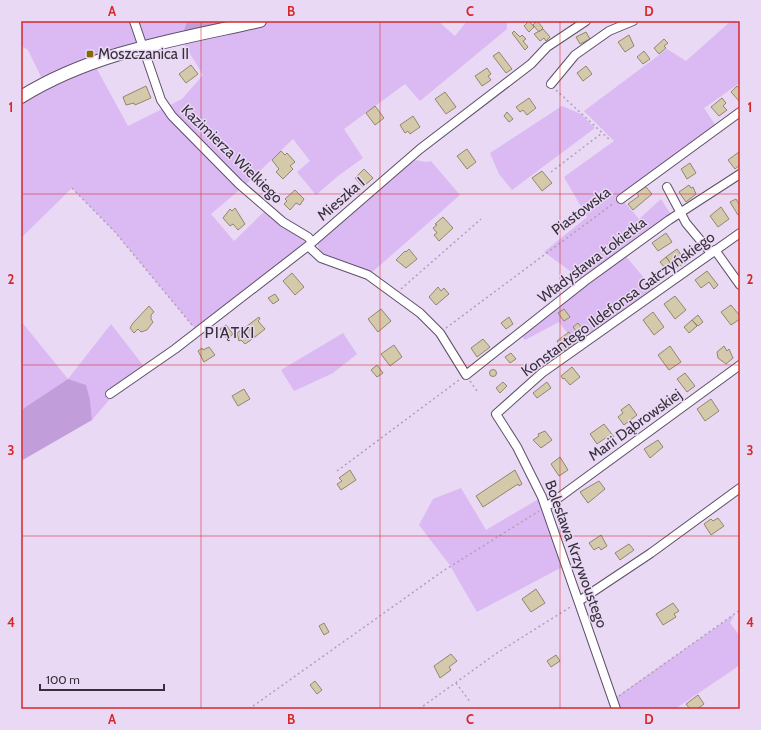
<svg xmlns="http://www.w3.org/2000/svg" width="761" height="730" viewBox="0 0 761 730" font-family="Cabin,sans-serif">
  <rect width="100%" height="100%" fill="#e9d9f4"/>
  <path fill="#dbb9f2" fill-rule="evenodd" d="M21,21H187L181,38L260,21H438L455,36L467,21H507V29L420,101L405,84L344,129L363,158L338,176L316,195L297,172L310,161L293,139L243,187L211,214L234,241L267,209L308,237V246L197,331L115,232L72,188L21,238V97L44,83L28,50L21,46ZM181,39L203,75L182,99L128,126L93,62Z
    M731,21H740V83L704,108L718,129L621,198L639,219L661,199L673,218L623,253L656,292L578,347L559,322L525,340L519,333L584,281L544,252L587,217L564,177L614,141L584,111L667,49L686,61Z
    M562,106L581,114L595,128L512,190L499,174L490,153Z
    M415,160L426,162L431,161L460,195L370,274C358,269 310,258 319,239L411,161Z
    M21,321L68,379L111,324L146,369L109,400L92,420L90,400L68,379L21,410Z
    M343,333L357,354L333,373L294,391L281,370Z
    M461,488L486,530L542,497L566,565L477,612L449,564L419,525L433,499Z
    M735,614L730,623L740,636V665L675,709H616L612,700Z"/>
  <path fill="#c19dd9" d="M187,21H260L181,39Z
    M68,379L86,385L90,400L92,420L21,461V410Z"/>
  <path fill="#d5c9ac" stroke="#92866b" d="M529,21L534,27L529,32L524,26Z
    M537,21L543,28L539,32L533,25Z
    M543,29L550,37L546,41L544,38L540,41L534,34Z
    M514,31L520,37L522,35L526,39L523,41L528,47L525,50L512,33Z
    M586,32L590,39L580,44L576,37Z
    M629,35L634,46L625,52L618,42Z
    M664,39L668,43L664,46L666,48L659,54L654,48Z
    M644,51L650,59L643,64L637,57Z
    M499,52L512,69L506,73L493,56Z
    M191,65L198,74L186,83L179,74Z
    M586,66L592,74L583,81L577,73Z
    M487,68L491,74L488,76L491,80L482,86L475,76Z
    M146,86L151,98L135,105L134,103L126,105L123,97Z
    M737,86L740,90V102L731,92Z
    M445,92L456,107L446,114L435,99Z
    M529,98L536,108L527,115L523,110L520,112L516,107Z
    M722,98L726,103L723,106L727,110L719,116L711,107Z
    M375,106L384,118L375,125L366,113Z
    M507,112L513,119L509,122L504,116Z
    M413,116L420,127L410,134L408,131L405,133L400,125Z
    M467,149L476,162L467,169L457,156Z
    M281,151L285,155L287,153L295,162L290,166L293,169L283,179L276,172L279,169L272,160Z
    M739,152L740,165L735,169L728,160Z
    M690,163L696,173L687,179L681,169Z
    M364,169L373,178L363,187L355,178Z
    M542,171L552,183L542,191L532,178Z
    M689,185L691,188L693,187L696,194L686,202L679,192Z
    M645,186L652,194L633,210L628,204L639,196L636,193Z
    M295,190L304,199L300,205L296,203L290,210L284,204L287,201L285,199Z
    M736,199L740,206V214L738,215L730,202Z
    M721,207L729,219L718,227L710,216Z
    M235,208L245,224L238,230L233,224L230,226L223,218L230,209L232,211Z
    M443,217L453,228L439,241L434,235L437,233L433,228L437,225L435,224Z
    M666,233L672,242L658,251L652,243Z
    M409,249L417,259L406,268L396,260L405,251L406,252Z
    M677,249L686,262L677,268L674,263L672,265L666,257Z
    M666,257L672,265L665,268L660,262Z
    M707,271L718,285L714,289L709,282L701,288L695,280Z
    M292,273L304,287L295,295L283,281Z
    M438,287L441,291L444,288L449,294L436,305L429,297Z
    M275,294L279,300L273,304L268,298Z
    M675,296L686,310L675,319L664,304Z
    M731,305L740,316V319L731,325L721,312Z
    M149,306L154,312L151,315V319L153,322L147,330L141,332L138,329L134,333L130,328L133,323Z
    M381,309L391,321L378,332L368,319Z
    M564,309L570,317L564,321L558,313Z
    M653,312L664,327L654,335L643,320Z
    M698,315L703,322L698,326L692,320Z
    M259,317L260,319L258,321L265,329L255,337L247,326Z
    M509,317L513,324L506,329L501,323Z
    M692,320L697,326L689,333L684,327Z
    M578,323L582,328L577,332L573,327Z
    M226,325L233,334L227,339L220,329Z
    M247,326L255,337L245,344L241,340L239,341L237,333Z
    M569,332L576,342L564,351L557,341Z
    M483,339L490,347L477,357L471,348Z
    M394,345L402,357L390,366L381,354Z
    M670,346L681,362L669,370L658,355Z
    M724,346L727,351L729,349L733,358L726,364L718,358L717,352Z
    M209,347L215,355L204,362L198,351L202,348L203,350Z
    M511,353L516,359L510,363L505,357Z
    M377,365L383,373L377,377L371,370Z
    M572,367L580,377L570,385L564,378L563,379L561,376Z
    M489.5 373a3.5 3.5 0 1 1 7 0a3.5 3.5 0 1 1-7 0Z
    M685,373L695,386L687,392L677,379Z
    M503,382L507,386L500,393L496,388Z
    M547,382L551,388L537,398L533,393Z
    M244,389L250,399L238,406L232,396Z
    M711,399L719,411L705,421L697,409Z
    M629,404L637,415L624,425L618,417L623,413L621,410Z
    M604,424L614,437L609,440L607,437L597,444L590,434Z
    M545,431L552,440L541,448L533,440L539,436L538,434Z
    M658,440L663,447L650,458L644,449Z
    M560,457L568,470L559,476L551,464Z
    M350,470L356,480L341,490L337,484L342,481L339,478Z
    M515,470L522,484L519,486L518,484L483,507L476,496Z
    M599,481L605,489L588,503L580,492Z
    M718,518L724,526L711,535L704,524L711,519L713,521Z
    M601,535L607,546L601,550L599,547L594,550L589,543Z
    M629,544L634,550L620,560L615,553Z
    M536,589L545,603L531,612L522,599Z
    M673,603L679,611L674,614L676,617L663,625L656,614Z
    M324,623L329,632L324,635L319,626Z
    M451,654L457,661L449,667L451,670L440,678L434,666Z
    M556,655L560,661L551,667L547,661Z
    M315,681L322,690L317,694L310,685Z
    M698,695L704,704L697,709H690L686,704Z"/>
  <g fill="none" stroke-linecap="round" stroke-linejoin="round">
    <defs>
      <path id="street" d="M134,21L161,100L172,116L239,184L283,222L308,237L312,242
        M551,84L575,55L609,31L633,21
        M667,187L686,223L711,253
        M621,199L740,112
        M308,246L321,258L368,275L420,313L440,333L466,375L585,281L669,220L740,174
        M715,250L740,285
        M110,394L175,349L308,246L420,149L531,64L547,47L586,21
        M546,507L740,365
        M579,601L651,553L740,488
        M616,709L542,497L517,447L496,414L542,373L740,233"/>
      <path id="secondary" d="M21,97C93,52 179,39 260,21"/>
    </defs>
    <use href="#street" stroke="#5e5068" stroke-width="10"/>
    <use href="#secondary" stroke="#5e5068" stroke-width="14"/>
    <path stroke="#aea1b7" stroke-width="1.5" stroke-dasharray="2 3" stroke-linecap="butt" d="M556,90L611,141
      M551,172L602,133
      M72,188L115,232L192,325
      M401,289L481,219
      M446,328L614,203
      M470,381L477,391
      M337,471L459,380
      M456,683L471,703
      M619,696L740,610
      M249,709L443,571L539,511
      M419,709L497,653L572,606"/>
    <use href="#street" stroke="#fff" stroke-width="8"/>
    <use href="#secondary" stroke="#fff" stroke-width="12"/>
  </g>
  <path fill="none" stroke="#d62828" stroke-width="1" stroke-opacity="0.55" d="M201,21V709M380,21V709M560,21V709M21,194H740M21,365H740M21,536H740"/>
  <rect fill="#866700" stroke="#e9d9f4" stroke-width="1.5" x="86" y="50" width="8" height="8" rx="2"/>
  <g text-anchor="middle" stroke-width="3" stroke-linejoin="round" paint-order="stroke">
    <g font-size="15" fill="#37303b" stroke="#e9d9f4" text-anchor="start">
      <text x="98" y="59">Moszczanica II</text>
    </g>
    <g font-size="15" fill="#37303b" stroke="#e9d9f4">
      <text transform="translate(232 154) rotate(44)" y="5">Kazimierza Wielkiego</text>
      <text transform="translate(341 199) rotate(-41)" y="5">Mieszka I</text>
      <text transform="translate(581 211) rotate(-37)" y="5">Piastowska</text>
      <text transform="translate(592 260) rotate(-37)" y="5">Władysława Łokietka</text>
      <text transform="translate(618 304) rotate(-36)" y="5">Konstantego Ildefonsa Gałczyńskiego</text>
      <text transform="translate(635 425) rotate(-36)" y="5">Marii Dąbrowskiej</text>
      <text transform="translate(576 554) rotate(70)" y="5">Bolesława Krzywoustego</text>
    </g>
    <g font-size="16" letter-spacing="1" fill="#37303b" stroke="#e9d9f4">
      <text x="230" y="338">PIĄTKI</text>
    </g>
  </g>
  <rect width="761" height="730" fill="none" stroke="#e9d9f4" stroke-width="44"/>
  <path d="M40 684v6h124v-6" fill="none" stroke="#37303b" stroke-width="2"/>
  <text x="46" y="684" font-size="12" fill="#37303b" stroke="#e9d9f4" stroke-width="3" paint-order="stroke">100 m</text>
  <rect x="22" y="22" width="717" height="686" fill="none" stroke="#d62828" stroke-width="1.5"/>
  <g font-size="13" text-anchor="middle" font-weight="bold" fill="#d62828">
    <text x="112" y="16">A</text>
    <text x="291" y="16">B</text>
    <text x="470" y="16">C</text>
    <text x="649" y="16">D</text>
    <text x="11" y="112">1</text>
    <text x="750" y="112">1</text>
    <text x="11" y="284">2</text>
    <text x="750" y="284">2</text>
    <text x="11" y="455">3</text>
    <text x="750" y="455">3</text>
    <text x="11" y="627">4</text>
    <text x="750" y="627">4</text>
    <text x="112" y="724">A</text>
    <text x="291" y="724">B</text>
    <text x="470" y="724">C</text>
    <text x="649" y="724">D</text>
  </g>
</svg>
